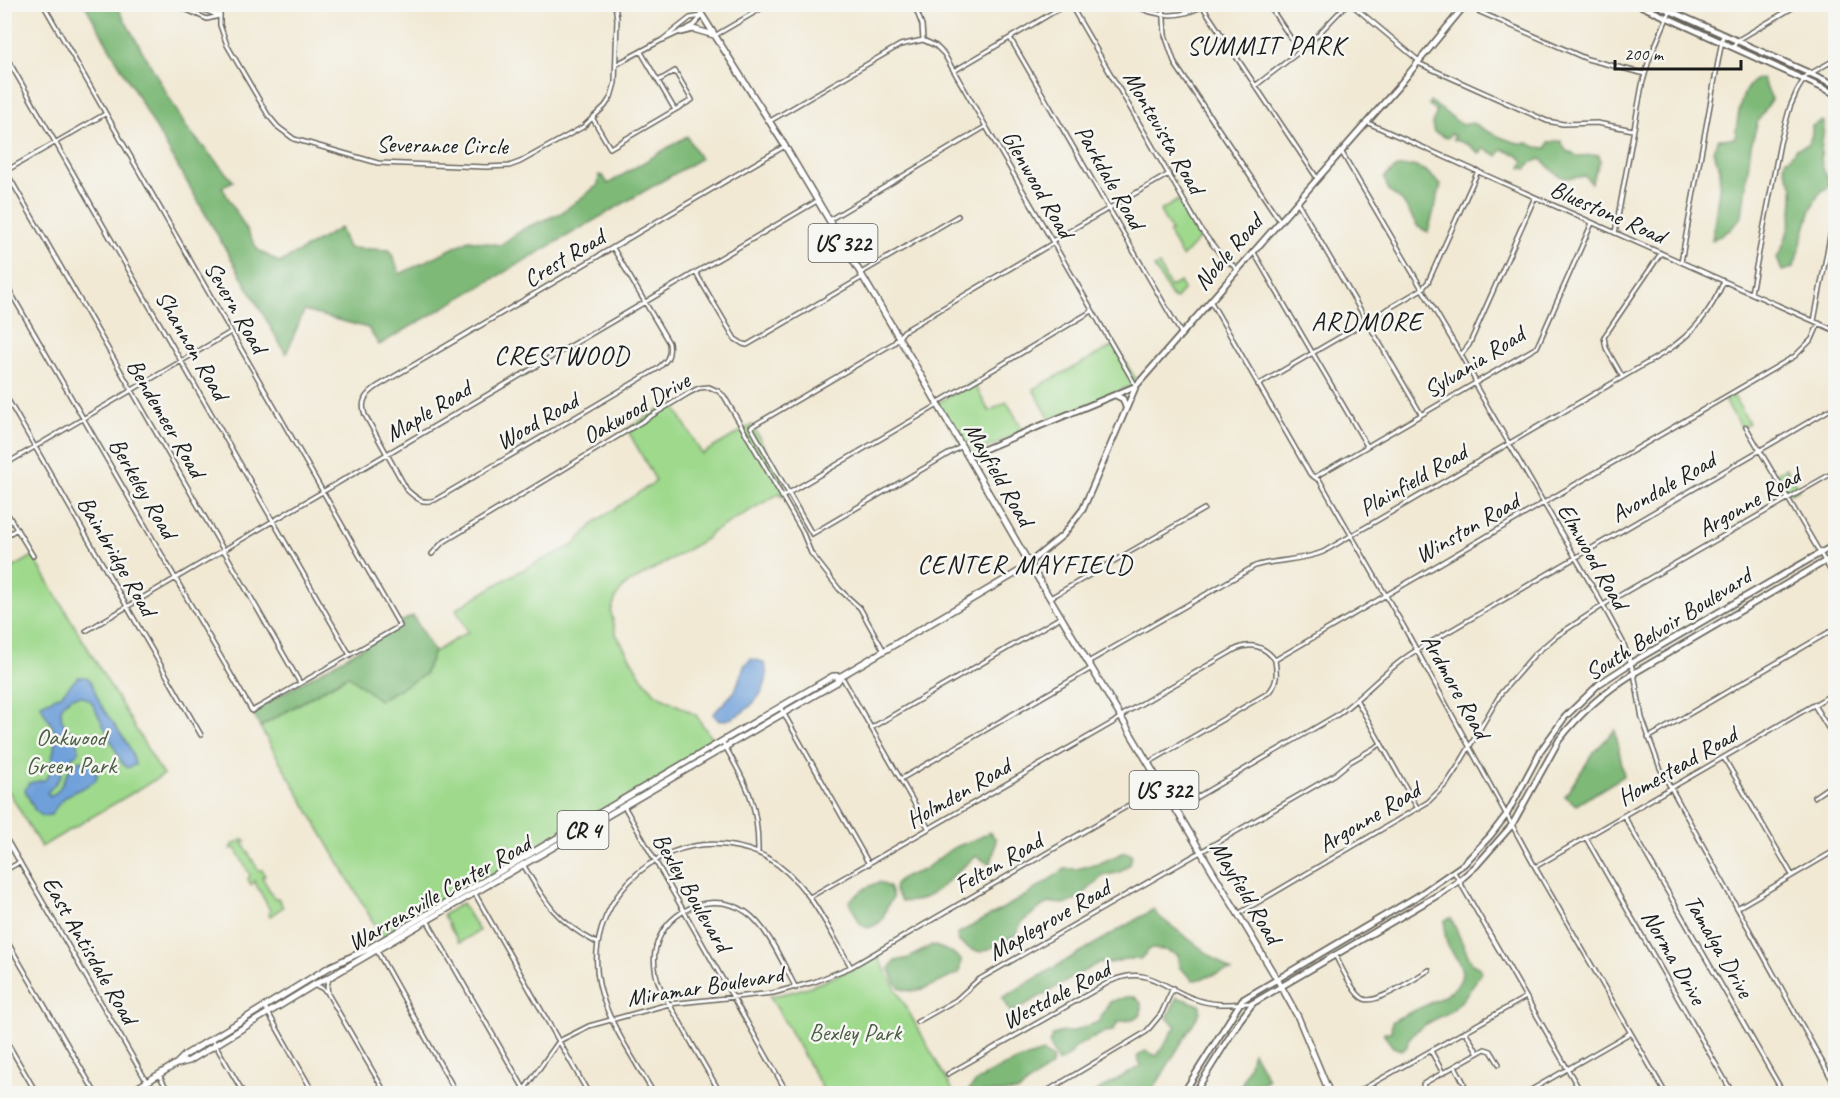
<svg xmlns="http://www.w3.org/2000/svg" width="1840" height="1098" viewBox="0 0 1840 1098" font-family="Caveat,sans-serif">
  <rect width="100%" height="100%" fill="#f6f6f2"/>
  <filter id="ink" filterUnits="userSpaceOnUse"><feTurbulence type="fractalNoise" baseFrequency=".0167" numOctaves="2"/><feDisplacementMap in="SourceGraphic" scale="12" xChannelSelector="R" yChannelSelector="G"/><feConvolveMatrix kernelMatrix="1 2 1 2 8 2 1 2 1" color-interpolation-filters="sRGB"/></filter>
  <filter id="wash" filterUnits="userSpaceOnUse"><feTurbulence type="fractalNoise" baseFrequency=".008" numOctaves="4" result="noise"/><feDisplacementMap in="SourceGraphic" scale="24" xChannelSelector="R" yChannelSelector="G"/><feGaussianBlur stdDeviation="1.35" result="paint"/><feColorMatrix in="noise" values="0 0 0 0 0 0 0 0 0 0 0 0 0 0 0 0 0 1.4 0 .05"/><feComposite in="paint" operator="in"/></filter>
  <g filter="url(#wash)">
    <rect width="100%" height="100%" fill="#f1e9d4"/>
    <path fill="#9ed98c" stroke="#5d7a54" stroke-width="1.5" d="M1178,200L1200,238L1182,257L1169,233L1171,231L1160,211Z
      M1159,265L1170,287L1180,282L1184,289L1176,299L1172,297L1154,267Z
      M1115,345L1138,383L1051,421L1033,389Z
      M973,382L989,411L1007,402L1024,432L968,456L937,403Z
      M1733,395L1749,423L1741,428L1725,400Z
      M672,402L702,454L752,425L789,493L782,497L780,493L711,533L706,539L624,586L616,597L611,612L616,634L642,678L656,694L696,715L716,745L383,939L260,727L349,675H424L434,652L468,632L456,609L516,573L574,545L595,522L656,481L627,429Z
      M1786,468L1799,489L1791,493L1787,491L1776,473Z
      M33,556L163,775L41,847L5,785L4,573Z
      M244,839L246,841L243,843L258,870H262L265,876L262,877L274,898H278L283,907L270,916L268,914L270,910L254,881L251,885L248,879L250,875L235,848L231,849L232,845Z
      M462,903L479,931L459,943L443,915Z
      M877,955L954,1093H825L770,996C808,991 843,974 877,955Z"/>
    <path fill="#7eb978" stroke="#4d6a4a" stroke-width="1.5" d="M85,5H116L186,127L233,181L222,187L258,250L280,263L340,228L348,248L390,250L400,274L469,240L500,245L525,228L561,213L598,185L599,175L603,176L608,184L687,136L700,159L379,345L368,328L304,311L286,354Z
      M1762,78L1772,99L1758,121L1751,145L1742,216L1730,230L1712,240L1719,190L1720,169L1713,150L1719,139L1735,138C1738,120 1739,81 1762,78Z
      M1430,101L1462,125L1472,123C1484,130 1515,146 1528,143L1536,147L1547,148L1549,142L1561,141L1566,151L1573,153L1576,156L1599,155L1600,161L1591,183L1585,176C1558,181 1559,176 1541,159L1530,163L1527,169L1521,168L1524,161L1517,155L1502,149L1498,156L1484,148L1480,154L1469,145L1453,139L1455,136L1451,134L1447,138L1434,132L1432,124L1437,111L1429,105Z
      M1822,121L1824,122C1824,137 1818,153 1823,168C1825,176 1831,179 1829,187C1826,189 1823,190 1821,192C1808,204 1802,250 1793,268L1782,271L1777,258C1788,238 1794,212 1793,189C1792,177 1780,172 1786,159L1789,158L1796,149L1809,144L1812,134V126Z
      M1413,166L1426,171L1441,185L1428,232L1418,227L1403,202L1389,191L1384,178L1397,167Z
      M413,616L434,652L424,675L379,700L348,675L260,727L252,711L400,626L398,623Z
      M1615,730L1624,776L1576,805L1565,796L1594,752Z
      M989,832L996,839L994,853L990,865L977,856C955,869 933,907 902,901C899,897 892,891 895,885C901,874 914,875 923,870C933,864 941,856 950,850C963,842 977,841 989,832Z
      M1125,852L1132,855L1130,864L1120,872L1103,876L1079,898L1067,904L1051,903L1044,905L1022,922L1016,934L1000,944L982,952L972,950L959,942L957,934L1025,896L1065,869H1076L1098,864Z
      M879,882L889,887L893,898C879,913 891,920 868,928L861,925L849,901L866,888Z
      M1154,909L1157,915L1231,971C1216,971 1209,979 1193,980L1179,967L1178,955L1165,950L1150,949L1140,959H1126L1107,964L1100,962L1011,1013L1002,998Z
      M1451,918L1472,964L1480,968L1481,972C1475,983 1460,1006 1449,1012C1437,1020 1408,1029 1407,1046L1401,1050L1393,1047L1384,1035V1032H1391L1392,1022C1408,1009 1470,996 1461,968C1459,960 1454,955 1449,948C1444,939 1445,930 1445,920Z
      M932,945L953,953L961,960L959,973C945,979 910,1001 897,985C894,981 892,973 889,968L895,961L909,958Z
      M1126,997H1135L1141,1003V1015L1130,1020L1118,1022L1113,1031L1105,1032L1075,1047L1070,1055L1058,1062L1049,1043L1053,1035L1063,1032H1071L1098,1022L1110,1002Z
      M1177,997L1200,1005V1012L1151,1093H1093L1141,1066L1137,1057L1145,1051L1157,1056L1176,1026L1167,1018Z
      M1043,1052L1053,1058L1051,1066L1017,1092L967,1093C976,1074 1023,1058 1043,1052Z
      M1253,1052L1268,1079L1257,1086L1261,1093H1239Z"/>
    <path fill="#6fa0da" stroke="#465e7b" stroke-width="1.5" d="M751,659L763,662C778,687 743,720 719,721L713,714L735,691L744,666Z
      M78,677H87C94,684 95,694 100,703C110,723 132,742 135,765L127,768L122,763L91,701L82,696L72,697L63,704L61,710L62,721L78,742L79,752L64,764L60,778L47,793L50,797C66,788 63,769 80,760L90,762C110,784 83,785 70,794C61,799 56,807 51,815L42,816L34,809L25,790L29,783L45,780L50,773C50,759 58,743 54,730C51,721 43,714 41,704L61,695Z"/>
  </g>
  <g filter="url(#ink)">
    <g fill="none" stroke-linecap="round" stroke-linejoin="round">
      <defs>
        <path id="street" d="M174,4L207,19L219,16
          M189,4L217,15
          M220,4V25L227,45L268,115L278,127L294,139L378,163L486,167L509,166L520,162L583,127L605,106L611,97L615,83L617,19L615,4
          M914,4L922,25L923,40L936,46L944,54L1136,386
          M1070,4L1201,230L1220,254L1237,269
          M1132,4C1156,18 1183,19 1206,4
          M1163,4L1165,35L1175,64L1280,221
          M1268,4L1300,52
          M1351,4L1419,61
          M1464,5L1587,59L1645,74
          M1203,7L1317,178
          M688,28L694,25L702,16
          M716,35L769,4
          M1010,38L1181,333
          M663,40L682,31
          M1733,47L1738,40L1799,4
          M641,52L675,110
          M4,53L350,655
          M1418,63L1547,121L1563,124L1597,123L1633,130
          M617,64L662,40L690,18L702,16
          M954,71L1067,4
          M1255,86L1308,45L1347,4
          M593,119L610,148L692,100L675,71L658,81
          M770,121L900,45L923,40
          M1366,122L1836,331
          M1341,151L1461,355L1475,380V385L1603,605L1623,642L1634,673L1642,718L1660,768L1836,1087
          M4,168L300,683
          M4,172L105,114
          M1298,203L1421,414
          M829,220L985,127
          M1615,233L1642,85L1649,60L1670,11
          M1052,241L1169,174
          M613,248L669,343C671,357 667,361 657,369L435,500C422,504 417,499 407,490L365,415C360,401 366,394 378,386L785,146
          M1253,251L1367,446
          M1681,262L1723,35
          M696,273L735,339L743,344L747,345L863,277
          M861,273L958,216
          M4,281L252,711L400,626L43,4
          M1751,293L1780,143L1790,107L1797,91L1806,76L1836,59
          M1211,302L1310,474L1320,481L1404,627L1535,867L1666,1094
          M1814,321L1836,205
          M1461,355L1469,345L1535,197
          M1622,376L1606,348L1604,337L1661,253
          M1258,385L1422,289L1428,282L1478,171
          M4,393L201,735
          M937,403L1092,311
          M1746,427L1836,580
          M962,446L812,534L751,427L894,343L904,331L1053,243
          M4,465L231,332
          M1315,477L1537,347L1592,223
          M782,497L938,405
          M4,508L33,556
          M4,537L17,529
          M432,554L442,543L689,393L699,388L709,387L718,391L724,396L802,531L811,553L839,589L860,608L884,651
          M1050,598L1204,509
          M86,631L817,201
          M1088,662L1255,566C1277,559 1301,561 1323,552L1664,353C1694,333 1710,313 1724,281
          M842,677L929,829
          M1357,701L1418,809
          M1814,705L1836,741
          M780,707L869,864
          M871,728L1061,617
          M1648,738L1836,628
          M722,741C746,783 759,803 758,853
          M1724,758L1792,875
          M1148,763L1268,693C1278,683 1277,673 1275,660
          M901,779L1092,668
          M1814,797L1836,782
          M624,806L788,1094
          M1175,810L1337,715C1364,696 1384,671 1412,653L1836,406
          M1624,816L1784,1094
          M4,835L147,1082
          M1586,838L1733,1094
          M524,866C546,904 557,922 597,943
          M1535,867L1836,692
          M4,871L20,862
          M1454,872L1582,1094
          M474,892L589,1094
          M810,897L1114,722L1127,712L1236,649C1252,642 1264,646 1275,660L1795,356L1812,339L1819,323
          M1737,908L1836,850
          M1238,914L1428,802L1447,783L1457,768L1501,693L1534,655L1555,637L1608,602L1836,471
          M428,922L527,1094
          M4,936L96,1094
          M376,949L457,1094
          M1835,949H1836
          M1335,955C1341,966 1353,994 1364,999C1376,1005 1417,977 1429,970
          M329,979L327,986L328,994L386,1094
          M315,986L320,987L327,992
          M265,1007L314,1094
          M917,1022L956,1000L978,980L1334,775L1350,762L1381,744
          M1465,1031L1478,1053
          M4,1037L37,1094
          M212,1039L244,1094
          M1431,1051L1443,1073
          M1455,1066L1464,1083
          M948,1074L1111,981C1149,965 1162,988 1195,999C1213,1006 1233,1004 1251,1003
          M159,1075L170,1094
          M521,1094L559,1041L589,1026L669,1004L773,993L814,982L851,967L1162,786
          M654,1094C635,1060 607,1022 599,984C583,908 650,836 726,845C740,847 754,850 766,857C809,882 826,925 851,967
          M721,1094C707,1070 693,1046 680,1022C670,1005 657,988 655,968C648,920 705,885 746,912C768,927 783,964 796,988
          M1042,1094L1146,1032L1161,1014L1173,988
          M1354,1094L1526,997
          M1426,1094L1423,1084L1485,1049L1491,1051L1499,1064
          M1524,1094L1630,1033"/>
        <path id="secondary" d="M1637,4L1836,94
          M1655,4L1836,85
          M1115,395L1123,399L1126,408
          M968,456L1136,386L1397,88L1466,4
          M1029,563L1063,535L1083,509L1136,386
          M1183,1094L1242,1000L1416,897L1464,864L1490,836L1507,814L1541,750L1565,717L1599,684L1631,663L1836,544
          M1194,1094L1240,1020L1253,1003L1443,892L1459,881L1476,866L1512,825L1559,740C1580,713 1605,691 1634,673L1836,555"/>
        <path id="primary" d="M695,4L785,146L914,363L1029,563L1281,986L1298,1017L1330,1094
          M681,32L693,29L714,35
          M178,1064L189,1061L317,983L330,977L837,682L841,676
          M127,1094L176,1064L185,1055L331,966L366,950L833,676H841L1023,569L1029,563"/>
      </defs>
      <use href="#street" stroke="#67645c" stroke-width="6"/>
      <use href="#secondary" stroke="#67645c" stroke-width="8"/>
      <use href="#primary" stroke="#67645c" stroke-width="8"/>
      <use href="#street" stroke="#fff" stroke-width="3"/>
      <use href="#secondary" stroke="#fff" stroke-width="4.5"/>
      <use href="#primary" stroke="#fff" stroke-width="5"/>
    </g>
  </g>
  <g text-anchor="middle" stroke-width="5" stroke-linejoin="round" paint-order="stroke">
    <g fill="#f6f6f2" stroke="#5d5d5c" stroke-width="1.5">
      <rect x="808.5" y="224" width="69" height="38" rx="4.5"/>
      <rect x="1129.5" y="771" width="69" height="38" rx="4.5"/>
      <rect x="557.5" y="811" width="51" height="38" rx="4.5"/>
    </g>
    <g font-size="22" font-weight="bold" fill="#1c1c1c">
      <text x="843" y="251">US 322</text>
      <text x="1164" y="798">US 322</text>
      <text x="583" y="838">CR 4</text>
    </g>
    <g font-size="24" fill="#1c1c1c" stroke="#f6f6f2">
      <text transform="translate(1164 132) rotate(60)" y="8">Montevista Road</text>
      <text transform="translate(442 145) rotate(1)" y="8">Severance Circle</text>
      <text transform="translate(1110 177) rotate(60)" y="8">Parkdale Road</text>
      <text transform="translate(1038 184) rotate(60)" y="8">Glenwood Road</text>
      <text transform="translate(1608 212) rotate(24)" y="8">Bluestone Road</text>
      <text transform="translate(1228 252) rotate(-49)" y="8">Noble Road</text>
      <text transform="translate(564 258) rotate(-31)" y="8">Crest Road</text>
      <text transform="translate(236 307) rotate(60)" y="8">Severn Road</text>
      <text transform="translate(192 345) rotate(60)" y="8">Shannon Road</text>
      <text transform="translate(1474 362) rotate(-32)" y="8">Sylvania Road</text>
      <text transform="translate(636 408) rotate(-30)" y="8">Oakwood Drive</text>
      <text transform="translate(428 411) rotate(-31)" y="8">Maple Road</text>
      <text transform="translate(166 418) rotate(60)" y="8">Bendemeer Road</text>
      <text transform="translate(537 421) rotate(-30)" y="8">Wood Road</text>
      <text transform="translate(999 474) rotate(60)" y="8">Mayfield Road</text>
      <text transform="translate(1413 480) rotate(-30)" y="8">Plainfield Road</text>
      <text transform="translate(1663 487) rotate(-30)" y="8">Avondale Road</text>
      <text transform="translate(143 488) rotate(60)" y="8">Berkeley Road</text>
      <text transform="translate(1749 502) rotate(-30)" y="8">Argonne Road</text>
      <text transform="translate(1467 528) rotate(-30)" y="8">Winston Road</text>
      <text transform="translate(117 556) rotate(60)" y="8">Bainbridge Road</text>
      <text transform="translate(1593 556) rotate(60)" y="8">Elmwood Road</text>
      <text transform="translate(1668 624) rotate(-32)" y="8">South Belvoir Boulevard</text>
      <text transform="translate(1456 686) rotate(61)" y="8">Ardmore Road</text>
      <text transform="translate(1677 766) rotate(-30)" y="8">Homestead Road</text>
      <text transform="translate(958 793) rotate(-30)" y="8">Holmden Road</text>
      <text transform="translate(1369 817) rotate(-31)" y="8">Argonne Road</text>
      <text transform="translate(998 863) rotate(-30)" y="8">Felton Road</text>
      <text transform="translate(692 892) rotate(60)" y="8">Bexley Boulevard</text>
      <text transform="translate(1246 892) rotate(59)" y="8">Mayfield Road</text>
      <text transform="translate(439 893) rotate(-30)" y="8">Warrensville Center Road</text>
      <text transform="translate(1049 920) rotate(-30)" y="8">Maplegrove Road</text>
      <text transform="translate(1719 946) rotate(60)" y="8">Tamalga Drive</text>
      <text transform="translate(90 950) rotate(60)" y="8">East Antisdale Road</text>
      <text transform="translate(1674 957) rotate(60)" y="8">Norma Drive</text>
      <text transform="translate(705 986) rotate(-9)" y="8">Miramar Boulevard</text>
      <text transform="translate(1056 995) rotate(-28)" y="8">Westdale Road</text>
    </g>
    <g font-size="24" fill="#4a5e43" stroke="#f6f6f2">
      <text x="71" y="745">Oakwood<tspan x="71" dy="28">Green Park</tspan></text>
      <text x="855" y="1040">Bexley Park</text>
    </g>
    <g font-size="26" letter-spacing="1.5" fill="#1c1c1c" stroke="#f6f6f2">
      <text x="1266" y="54">SUMMIT PARK</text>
      <text x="1367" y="330">ARDMORE</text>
      <text x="562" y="364">CRESTWOOD</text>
      <text x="1025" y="573">CENTER MAYFIELD</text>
    </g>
  </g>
  <rect width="1840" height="1098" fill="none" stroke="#f6f6f2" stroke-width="24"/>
  <path d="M1615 60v9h126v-9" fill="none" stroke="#1c1c1c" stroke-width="3"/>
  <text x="1624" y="60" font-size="18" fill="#1c1c1c" stroke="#f6f6f2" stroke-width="4.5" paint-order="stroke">200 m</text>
</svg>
